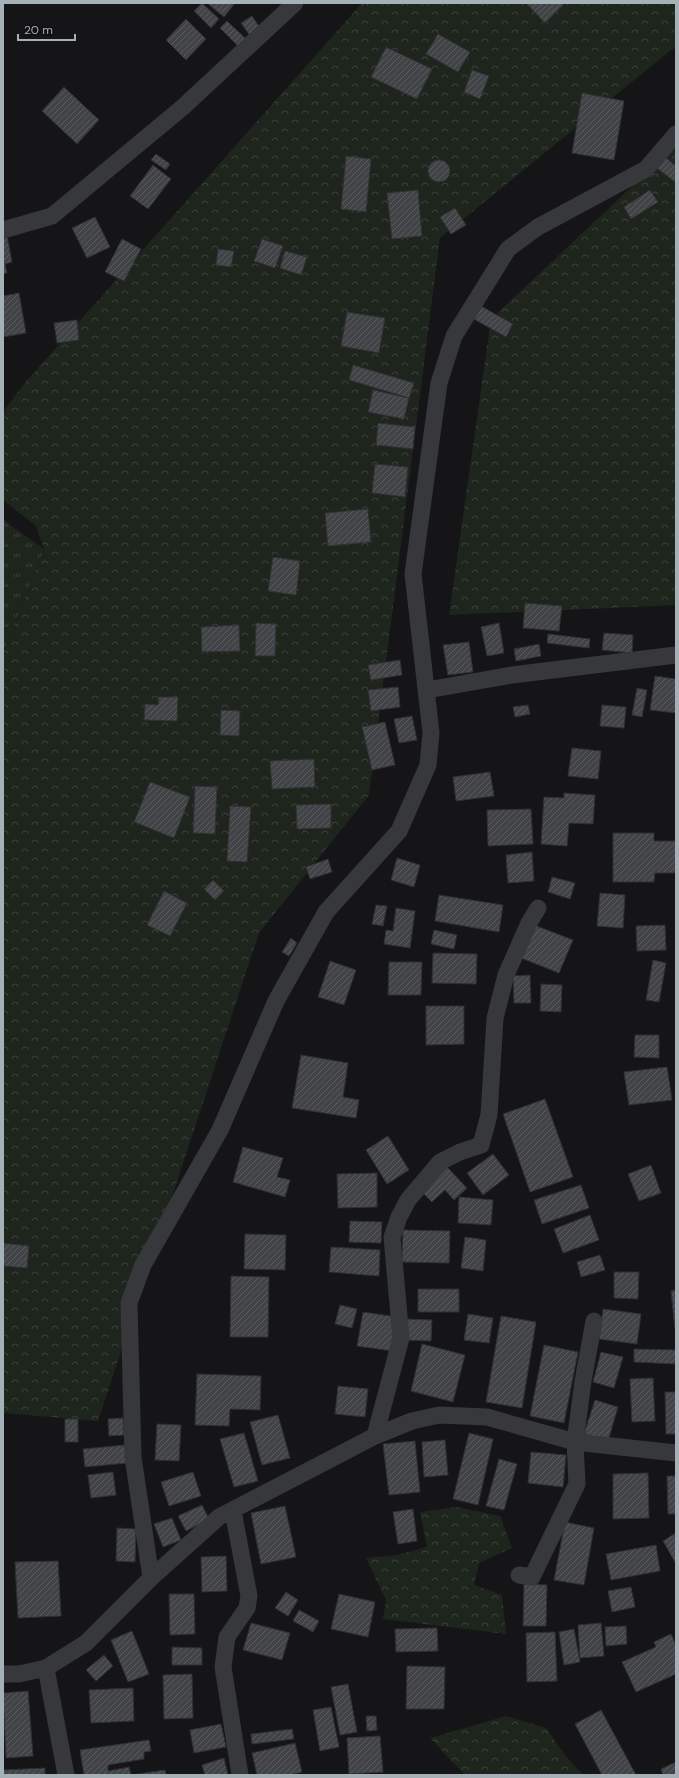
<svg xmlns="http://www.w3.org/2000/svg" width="679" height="1778" viewBox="0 0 679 1778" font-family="'DM Sans',sans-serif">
  <defs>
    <pattern id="grass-tufts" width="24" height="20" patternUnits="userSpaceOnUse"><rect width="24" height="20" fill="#1d251d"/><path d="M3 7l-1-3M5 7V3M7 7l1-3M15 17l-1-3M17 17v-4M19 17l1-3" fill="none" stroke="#3b423c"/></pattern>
    <pattern id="forest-crowns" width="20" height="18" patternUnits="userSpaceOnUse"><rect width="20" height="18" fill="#1d251d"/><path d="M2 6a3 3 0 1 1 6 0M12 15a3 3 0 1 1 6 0" fill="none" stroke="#3b423c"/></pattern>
    <pattern id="building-hatch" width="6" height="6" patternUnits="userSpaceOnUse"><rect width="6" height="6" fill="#414347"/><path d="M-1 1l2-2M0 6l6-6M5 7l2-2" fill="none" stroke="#595c5f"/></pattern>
  </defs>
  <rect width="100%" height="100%" fill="#151517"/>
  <path fill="url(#grass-tufts)" d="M3,517L10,525L44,549L3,653Z"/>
  <path fill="url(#forest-crowns)" d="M362,3H676V46L440,238L369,795L259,933L98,1421L3,1413V653L44,549L36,526L3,500V412L23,385Z
    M676,145V605L449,615L491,319Z
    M457,1507L500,1516L512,1548L479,1563L474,1585L502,1595L506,1634L383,1619L386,1600L366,1558L397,1555L427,1547L420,1512Z
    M506,1716L546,1728L564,1754L583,1775H465L430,1738Z"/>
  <path fill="url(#building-hatch)" stroke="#2f3033" d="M202,3L219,19L211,28L194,11Z
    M207,3H235L224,17Z
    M526,3H565L545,23Z
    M252,16L261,29L251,37L241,23Z
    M186,19L206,39L186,60L166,40Z
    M227,21L245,38L238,46L220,28Z
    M438,34L470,52L458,72L426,54Z
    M386,47L432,69L417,99L371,77Z
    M472,70L489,76L480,99L464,92Z
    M64,87L99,120L77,144L42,111Z
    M582,93L624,101L614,160L572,153Z
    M156,154L170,164L166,170L151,160Z
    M346,156L371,159L366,212L341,209Z
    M665,157L676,166L675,182L657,168Z
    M428 171a11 11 0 1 1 22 0a11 11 0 1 1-22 0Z
    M153,165L171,179L148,209L130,196Z
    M418,190L422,236L392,239L387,193Z
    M650,190L658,202L631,219L624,207Z
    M455,208L466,225L451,234L440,217Z
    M95,217L110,247L87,258L72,228Z
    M7,235L12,262L5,264L7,273L3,274V236Z
    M122,239L141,249L124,281L105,272Z
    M262,239L283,246L275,268L254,261Z
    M218,249L234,251L231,267L216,265Z
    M285,251L307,257L301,275L280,268Z
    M19,293L26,333L3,337V296Z
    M479,305L513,324L506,337L472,318Z
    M347,312L385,318L379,353L341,346Z
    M77,320L79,340L57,343L54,323Z
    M353,365L414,383L409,398L349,380Z
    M373,390L409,398L404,419L368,412Z
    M378,423L415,427L413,449L376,445Z
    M375,464L408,467L405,497L372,493Z
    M368,509L371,542L328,546L325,513Z
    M273,557L300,561L296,595L268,591Z
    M525,603L562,606L559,631L523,628Z
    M256,623L276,624L275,656H255Z
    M499,623L504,653L487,656L481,627Z
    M239,625L240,651L202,652L201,627Z
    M604,633L633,635L632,653L602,650Z
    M548,634L590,639L589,648L547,643Z
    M469,642L473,672L448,675L443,645Z
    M539,644L541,656L516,661L514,649Z
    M400,660L402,675L371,680L368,665Z
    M655,676L676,679V713L650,710Z
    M398,687L400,707L371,711L368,690Z
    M637,688L647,690L642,717L632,715Z
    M159,697H178L177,721L144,720L145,704L158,705Z
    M528,705L530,714L515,717L513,707Z
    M602,705L626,707L624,728L600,726Z
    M221,710L240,711L239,736L220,735Z
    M412,716L417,740L399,743L394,719Z
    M385,722L395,765L372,770L362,727Z
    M572,748L601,751L598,779L568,776Z
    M314,759L315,787L272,789L270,761Z
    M490,772L494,796L456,801L453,777Z
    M150,782L190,797L174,838L134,822Z
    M195,786L217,787L215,834L193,833Z
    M564,793L595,795L593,824L569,823L567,846L541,844L544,797L564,798Z
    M331,804V828L297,829L296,805Z
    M230,806L251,807L247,862L227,861Z
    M531,809L533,844L488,846L487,810Z
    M613,833H654V841H676V873H655L654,882H613Z
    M532,852L534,881L508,883L506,855Z
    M397,858L420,865L414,887L391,880Z
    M328,859L332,872L310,879L306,867Z
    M552,877L575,883L570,899L548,892Z
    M213,880L224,891L215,900L204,889Z
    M164,891L187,903L170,936L147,925Z
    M600,893L625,895L623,928L597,926Z
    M439,895L503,905L499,932L435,921Z
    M376,905L387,906L383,926L372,924Z
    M396,908L415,911L410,948L384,944L386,930L393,931Z
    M534,925L573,940L559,973L521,958Z
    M665,925L666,950L637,951L636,926Z
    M434,930L457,935L454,949L431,944Z
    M291,938L297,943L289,956L282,952Z
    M433,953L477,954L476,984L432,983Z
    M653,960L666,963L659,1002L646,1000Z
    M330,961L356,970L344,1005L318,997Z
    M389,962H422L421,995H388Z
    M530,975L531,1003H514L513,976Z
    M541,984L562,985L561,1012L540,1011Z
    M426,1006H464V1044L426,1045Z
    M635,1035H659V1058L634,1057Z
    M301,1055L348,1063L343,1097L359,1100L356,1118L292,1108Z
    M667,1067L672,1100L629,1105L624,1072Z
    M545,1099L573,1177L530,1192L503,1114Z
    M388,1136L409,1170L387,1184L366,1150Z
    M243,1147L283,1158L277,1177L290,1180L285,1197L233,1182Z
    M493,1154L509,1175L483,1195L467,1173Z
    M651,1165L661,1193L639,1201L628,1174Z
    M447,1167L467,1188L454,1200L445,1190L432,1202L421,1191Z
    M377,1173V1207L338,1208L337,1174Z
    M581,1185L589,1208L542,1224L534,1200Z
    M459,1197L493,1200L491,1225L458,1223Z
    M590,1215L599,1240L563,1253L554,1229Z
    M350,1221L382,1222L381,1243L349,1242Z
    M403,1230L450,1231L449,1263L402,1262Z
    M245,1234L286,1235L285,1270L244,1269Z
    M465,1237L486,1240L483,1271L461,1268Z
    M3,1243L29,1246L27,1268L3,1266Z
    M331,1247L380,1250L379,1276L329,1272Z
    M600,1255L605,1270L581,1277L577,1262Z
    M614,1272H639L638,1299L614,1298Z
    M231,1276L269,1277L268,1337H230Z
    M418,1289H459V1312H418Z
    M676,1290V1329H675L671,1291Z
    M340,1305L357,1309L352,1328L335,1324Z
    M603,1309L641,1314L637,1344L599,1339Z
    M363,1312L397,1317L392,1351L357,1346Z
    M468,1314L493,1318L489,1343L464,1340Z
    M501,1316L536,1322L522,1408L486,1402Z
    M406,1319L432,1320L431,1341L404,1340Z
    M422,1344L465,1355L453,1402L411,1391Z
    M544,1345L578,1352L564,1423L530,1416Z
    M634,1349L676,1350L675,1364L634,1362Z
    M601,1352L623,1357L614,1388L593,1382Z
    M197,1374L261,1376L260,1410L230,1409L229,1426L195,1425Z
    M653,1378L655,1421L632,1422L630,1379Z
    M338,1386L368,1389L365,1417L335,1414Z
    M665,1392H676V1434H666Z
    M595,1400L618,1407L608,1441L584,1434Z
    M278,1415L290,1458L262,1465L250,1422Z
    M123,1418L124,1435L109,1436L108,1419Z
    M65,1419H78V1442H65Z
    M157,1424L181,1425L179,1461L155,1460Z
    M244,1433L258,1481L234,1487L220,1439Z
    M469,1433L493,1439L478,1505L453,1499Z
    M445,1440L448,1475L424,1477L422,1442Z
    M415,1441L420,1492L389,1495L383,1444Z
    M125,1445L127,1463L85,1467L83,1449Z
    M531,1452L566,1455L563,1487L528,1483Z
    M499,1459L517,1464L504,1510L486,1506Z
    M113,1472L116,1495L91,1498L88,1475Z
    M193,1472L201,1496L169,1506L161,1482Z
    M648,1473L649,1518L613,1519V1474Z
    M667,1476H676V1514H668Z
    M202,1505L209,1519L186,1531L178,1516Z
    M285,1506L296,1557L261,1564L251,1513Z
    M413,1509L417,1541L398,1544L393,1512Z
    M172,1518L181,1540L163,1547L154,1524Z
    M565,1522L594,1528L584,1585L554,1580Z
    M117,1528L136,1529L135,1562L116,1561Z
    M676,1533V1564L663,1541Z
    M656,1545L660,1571L611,1580L606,1554Z
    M226,1556L227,1591L202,1592L201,1557Z
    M58,1561L61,1616L18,1618L15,1562Z
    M524,1584L547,1585L546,1626H523Z
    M631,1587L635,1607L612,1612L608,1591Z
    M286,1592L298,1600L288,1616L275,1608Z
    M169,1594H194L195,1634L170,1635Z
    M339,1594L375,1602L368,1637L331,1629Z
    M299,1610L319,1621L313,1632L293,1621Z
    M251,1623L290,1633L282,1660L243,1650Z
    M601,1623L604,1656L580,1658L578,1625Z
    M626,1626L627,1644L606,1646L605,1627Z
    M437,1628L438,1651L396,1652L395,1629Z
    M574,1629L580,1662L564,1665L559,1632Z
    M132,1631L149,1674L128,1682L111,1640Z
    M555,1632L557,1681L527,1682L526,1633Z
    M671,1634L676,1645V1674L636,1692L622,1662L656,1647L654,1642Z
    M172,1647L202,1648V1665H172Z
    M104,1655L113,1666L96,1681L86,1670Z
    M407,1666L445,1667L444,1709H406Z
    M192,1674L193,1718L164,1719L163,1675Z
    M348,1684L357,1732L340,1735L331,1687Z
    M133,1688L134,1721L91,1723L89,1690Z
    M28,1691L33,1756L6,1758L3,1693Z
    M331,1707L339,1747L320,1751L313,1710Z
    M601,1710L636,1775H602L575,1724Z
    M366,1716H376L377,1730L367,1731Z
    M221,1724L226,1747L194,1753L190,1730Z
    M292,1729L294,1739L252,1744L251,1734Z
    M380,1736L383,1772L349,1774L347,1738Z
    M149,1740L151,1751L144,1752V1759L108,1765V1771L129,1767L131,1775L165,1770L166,1775H84L80,1750Z
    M295,1743L302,1772L290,1775H257L252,1753Z
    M224,1758L228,1775H205L202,1765Z
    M676,1762V1775H663L661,1769Z
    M45,1768V1775H3V1770Z"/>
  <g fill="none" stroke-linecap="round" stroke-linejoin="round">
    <path stroke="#36383c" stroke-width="17" d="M3,230L52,216L183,107L295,3
      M427,690L512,675L676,655
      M375,1436L401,1338L392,1237L399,1217L408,1200L440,1162L460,1152L481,1145L489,1115L495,1018L506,975L529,923L538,908
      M233,1511L249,1596L247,1608L227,1637L223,1667L240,1775
      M519,1575L532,1577L577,1484L575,1442L583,1381L594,1321
      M151,1578L133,1457L129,1303L143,1265L220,1130L276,1001L326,912L399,831L428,765L431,733L413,574L439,383L454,336L508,249L538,227L646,169L676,134
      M46,1668L66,1775
      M3,1674H19L46,1668L86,1643L151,1578L219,1517L375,1436L412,1421L439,1415L487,1417L575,1442L676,1453"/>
  </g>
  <rect width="679" height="1778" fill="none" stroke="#a6b0b7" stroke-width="8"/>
  <path d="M18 34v6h57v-6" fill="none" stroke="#a6b0b7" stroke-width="2"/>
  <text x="24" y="34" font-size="12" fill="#a6b0b7" stroke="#101012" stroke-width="3" paint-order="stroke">20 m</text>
</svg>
